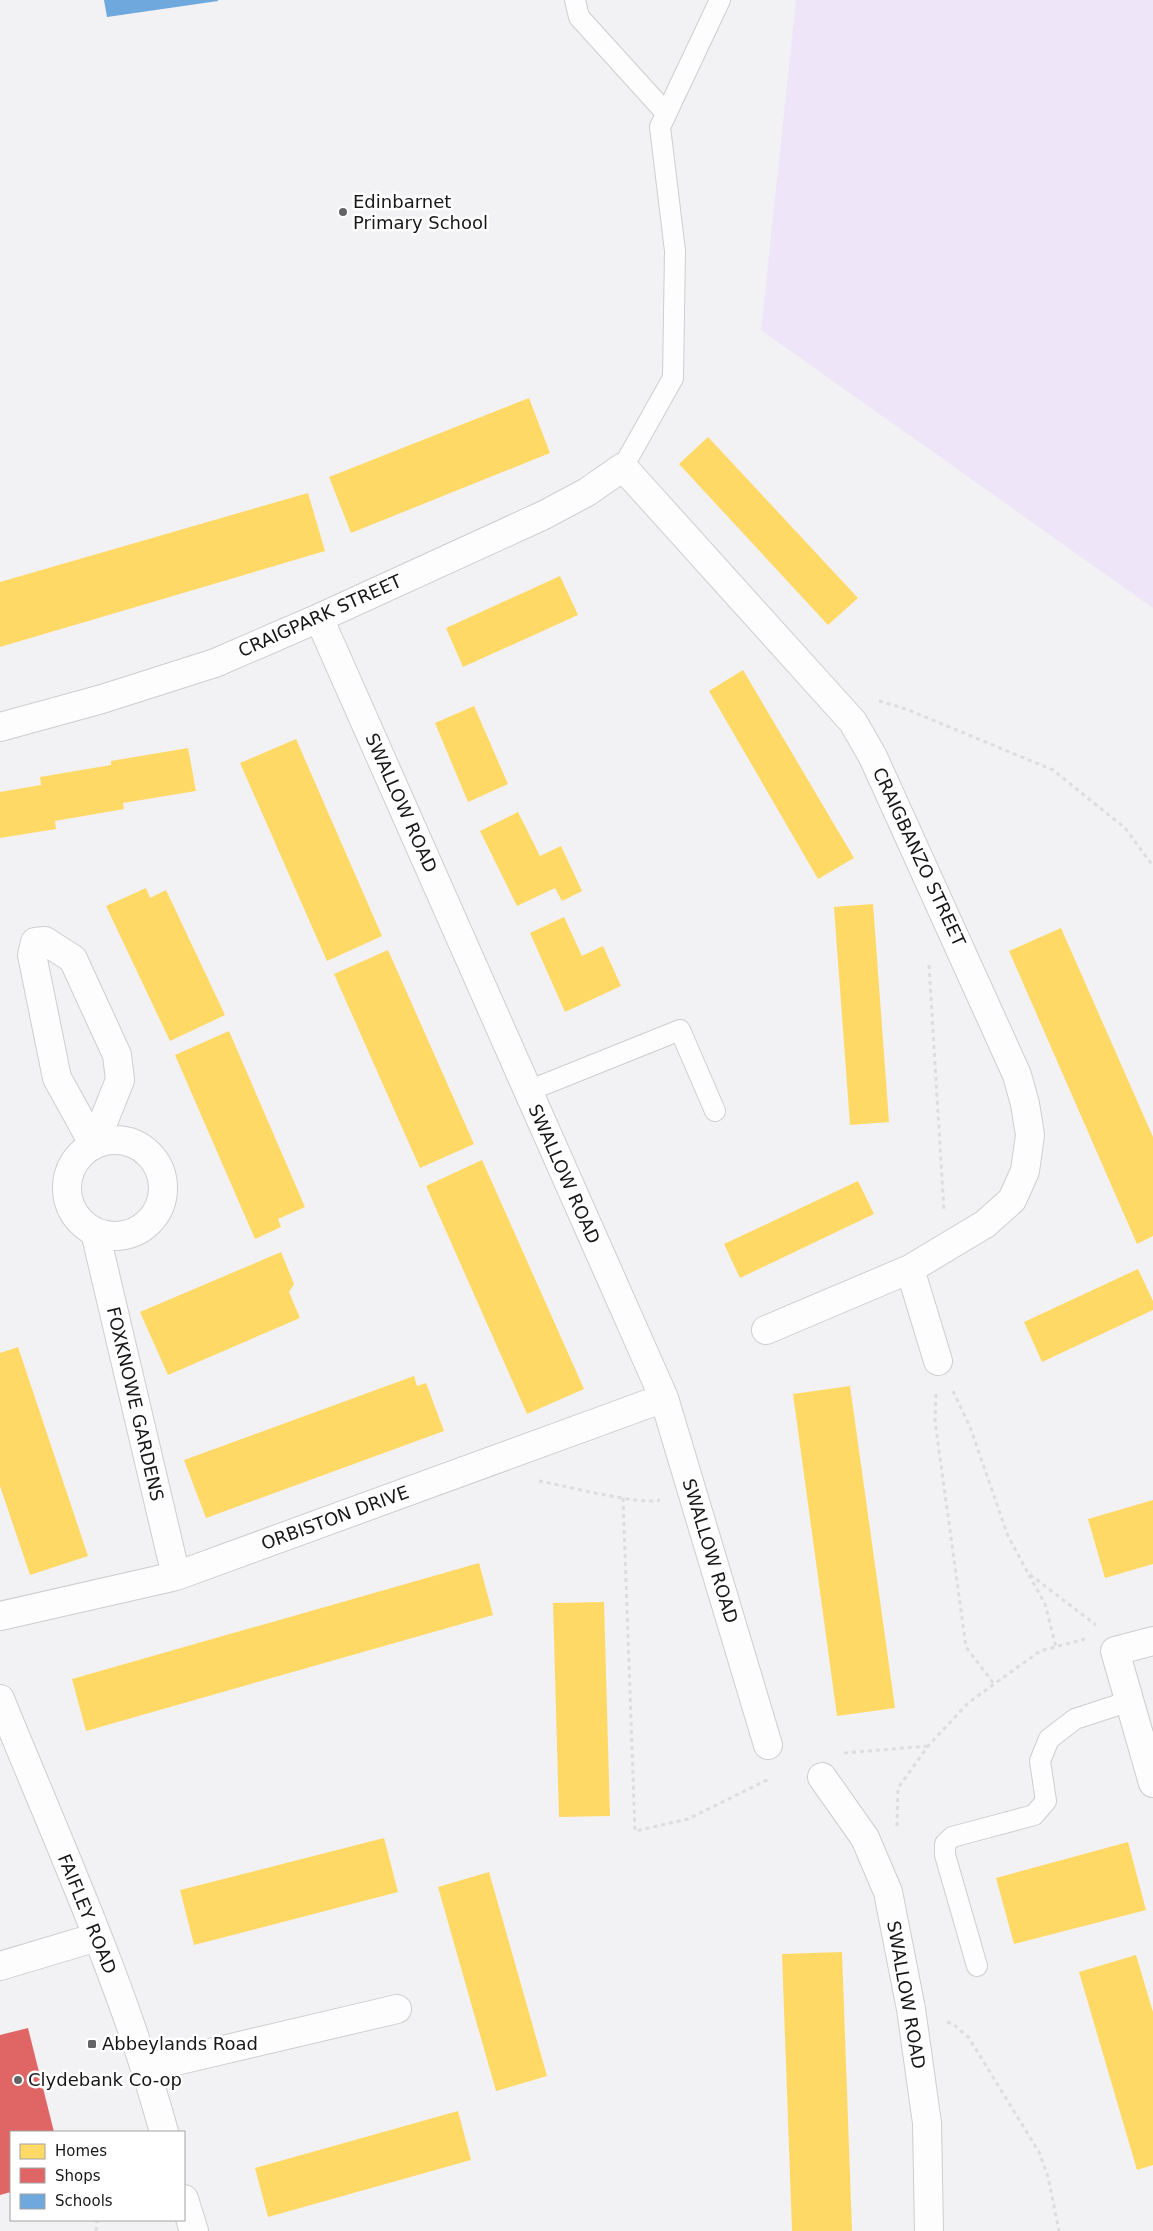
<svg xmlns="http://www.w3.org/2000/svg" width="1153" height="2231" viewBox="0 0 1153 2231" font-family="'DejaVu Sans',sans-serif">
  <rect width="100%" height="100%" fill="#f2f1f4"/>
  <path fill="#efe5f8" d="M796,0H1153V608L761,330Z"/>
  <path fill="#ffd966" d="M529,398L550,453L351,533L329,477Z
    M708,437L858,598L828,625L679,464Z
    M308,493L325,551L0,647V582Z
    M560,576L578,615L463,667L446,628Z
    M743,670L854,858L818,879L709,691Z
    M474,706L508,784L468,802L435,723Z
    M296,739L382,936L327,961L240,763Z
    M188,748L196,791L123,803L124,809L55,821L56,829L0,838V792L41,785L40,777L111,765V761Z
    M518,812L540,856L561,846L582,891L562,901L555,888L517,906L480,831Z
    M146,888L150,898L166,890L225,1015L170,1041L106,906Z
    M873,904L889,1122L850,1125L834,907Z
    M564,917L582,956L603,946L621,986L565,1012L530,933Z
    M1061,928L1153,1137V1236L1137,1244L1009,951Z
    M388,950L474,1144L420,1168L334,974Z
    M229,1031L305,1207L278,1219L281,1227L255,1239L175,1055Z
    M482,1160L584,1389L527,1414L426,1186Z
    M858,1181L874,1214L740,1278L724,1244Z
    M281,1252L294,1284L289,1292L300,1318L168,1375L140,1312Z
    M1138,1269L1153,1301V1310L1042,1362L1024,1322Z
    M18,1347L88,1556L30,1575L0,1486V1353Z
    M414,1376L417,1386L426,1383L444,1431L206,1518L184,1460Z
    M850,1386L895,1708L837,1716L793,1394Z
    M1153,1500V1564L1105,1578L1088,1519Z
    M479,1563L493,1615L86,1731L72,1679Z
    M604,1602L610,1816L559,1817L553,1603Z
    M384,1838L398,1892L194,1945L180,1890Z
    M1128,1842L1146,1910L1014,1944L996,1878Z
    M489,1872L547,2076L496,2091L438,1887Z
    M842,1952L852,2231H792L782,1954Z
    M1136,1955L1153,2012V2165L1137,2170L1079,1972Z
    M458,2111L471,2160L268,2217L255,2168Z"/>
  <path fill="#e06666" d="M28,2028L54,2132H11V2192L0,2195V2035Z"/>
  <path fill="#6fa8dc" d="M104,0H218V1L107,17Z"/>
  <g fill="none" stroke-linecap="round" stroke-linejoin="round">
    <defs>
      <path id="service" d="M575,0L579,17L666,113
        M623,467L673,378L675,251L660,127L720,0
        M528,1091L680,1030L715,1111
        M977,1966L945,1855V1844L952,1837L1034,1815L1046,1801L1040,1761L1049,1739L1075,1719L1130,1701"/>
      <path id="minor" d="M319,618L664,1398L768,1745
        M0,727L102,699L215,663L319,618L544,515L587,492L623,467L853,722L873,757L1017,1075L1025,1104L1030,1135L1025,1171L1012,1200L985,1224L910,1269L766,1330
        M45,941L73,959L117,1055L120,1080L94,1145L57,1078L32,955L35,942Z
        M67 1188a48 48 0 1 1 96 0a48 48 0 1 1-96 0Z
        M95,1232L176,1576
        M910,1269L938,1361
        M0,1616L176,1576L664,1398
        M1153,1641L1115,1651L1153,1783
        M822,1777L865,1838L888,1892L911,2009L927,2123L929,2231
        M0,1966L97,1937
        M146,2068L397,2009"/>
      <path id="tertiary" d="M0,1699C58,1842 123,1983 164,2132
        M184,2199L194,2231"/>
    </defs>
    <use href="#service" stroke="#cecdcf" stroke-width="22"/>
    <use href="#minor" stroke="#cecdcf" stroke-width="30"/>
    <use href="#tertiary" stroke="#cecdcf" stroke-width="30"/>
    <path stroke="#ddddde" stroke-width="3" stroke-dasharray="4 4" stroke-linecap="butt" d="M879,701L906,709L1053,770L1125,828L1153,866
      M929,965L944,1211
      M953,1391L970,1427L1008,1536L1028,1573L1096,1625
      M936,1394L935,1421L966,1647L994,1684
      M539,1481C562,1485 642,1506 660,1500
      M623,1498L635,1831L688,1819L769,1779
      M1029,1575L1045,1604L1056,1647
      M844,1753L928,1746
      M897,1826L898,1788L928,1746L968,1703L1040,1651L1085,1639
      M947,2022L953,2024L969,2038L1039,2152L1048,2177L1059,2231
      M96,2231L97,2220"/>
    <use href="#service" stroke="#fdfdfd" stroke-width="20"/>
    <use href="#minor" stroke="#fdfdfd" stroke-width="28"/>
    <use href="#tertiary" stroke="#fdfdfd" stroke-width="28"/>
  </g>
  <g fill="#646366" stroke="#fff" stroke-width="2">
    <circle cx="343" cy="212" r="5"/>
    <rect x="87" y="2039" width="10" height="10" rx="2.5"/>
    <circle cx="18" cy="2080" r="5"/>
  </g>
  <g text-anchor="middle" stroke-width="5" stroke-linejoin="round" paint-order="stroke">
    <g font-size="18" fill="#181719" stroke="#fff" text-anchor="start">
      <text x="353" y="208">Edinbarnet<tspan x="353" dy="21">Primary School</tspan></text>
      <text x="102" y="2050">Abbeylands Road</text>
      <text x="28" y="2086">Clydebank Co-op</text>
    </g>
    <g font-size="18" fill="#181719" stroke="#fff">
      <text transform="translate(320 616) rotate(-24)" y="6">CRAIGPARK STREET</text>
      <text transform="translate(401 803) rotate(66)" y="6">SWALLOW ROAD</text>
      <text transform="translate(919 857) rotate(65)" y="6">CRAIGBANZO STREET</text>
      <text transform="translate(564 1174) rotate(66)" y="6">SWALLOW ROAD</text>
      <text transform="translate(135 1404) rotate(77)" y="6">FOXKNOWE GARDENS</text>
      <text transform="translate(335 1518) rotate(-20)" y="6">ORBISTON DRIVE</text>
      <text transform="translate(710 1551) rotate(73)" y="6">SWALLOW ROAD</text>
      <text transform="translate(87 1914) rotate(68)" y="6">FAIFLEY ROAD</text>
      <text transform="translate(906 1995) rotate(80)" y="6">SWALLOW ROAD</text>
    </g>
  </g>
  <rect x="10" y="2131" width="175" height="90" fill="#ffffff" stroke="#a3a2a3"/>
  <rect x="20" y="2144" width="25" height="15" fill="#ffd966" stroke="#a3a2a3"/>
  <text x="55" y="2156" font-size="15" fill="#181719">Homes</text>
  <rect x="20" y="2168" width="25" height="15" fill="#e06666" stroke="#a3a2a3"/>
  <text x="55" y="2181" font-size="15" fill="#181719">Shops</text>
  <rect x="20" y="2194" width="25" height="15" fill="#6fa8dc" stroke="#a3a2a3"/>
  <text x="55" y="2206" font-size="15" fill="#181719">Schools</text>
</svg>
